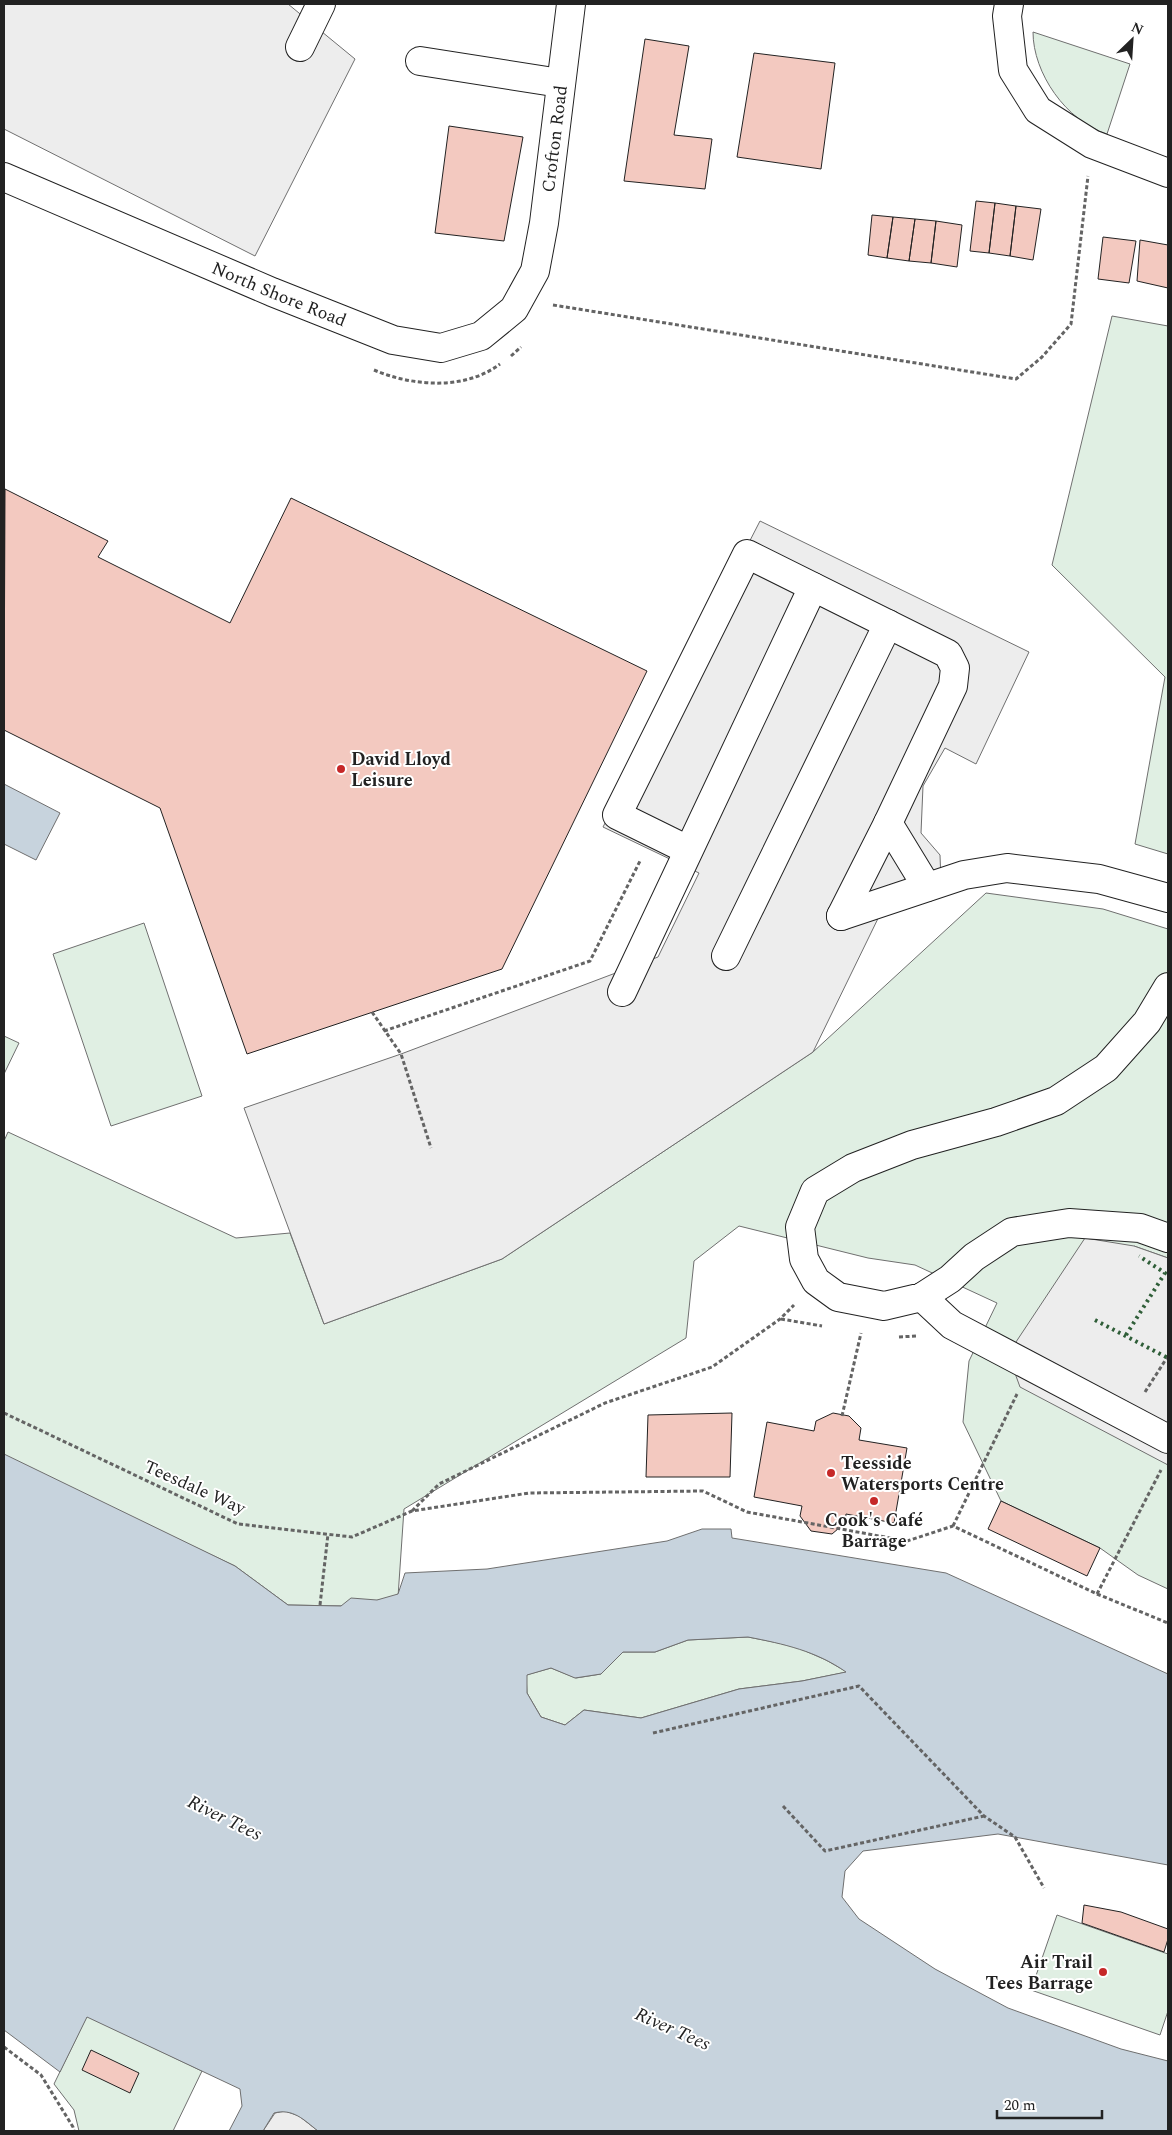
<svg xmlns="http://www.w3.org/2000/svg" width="1172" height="2135" viewBox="0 0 1172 2135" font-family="Spectral,serif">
  <rect width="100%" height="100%" fill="#fff"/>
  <path fill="#e0efe3" stroke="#6f6f6f" d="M1033,32L1130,64L1107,134C1066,121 1033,73 1033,32Z
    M1112,316L1168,326V854L1135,844L1165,677L1052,565Z
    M986,893L1103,909L1168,929V1258L1134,1246L1163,1461L1168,1465V1589L1138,1575L1100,1548L1001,1501L963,1422L969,1361L997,1303L915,1265L868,1258L739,1226L694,1261L686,1338L404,1509L398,1597L342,1606L288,1605L235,1566L4,1457V1141L8,1132L236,1238L290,1233L324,1324L502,1259L813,1052Z
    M144,923L202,1096L111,1126L53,954Z
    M4,1036L19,1043L4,1074Z
    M748,1637L794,1646L826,1660L847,1672L802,1681L739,1689L641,1718L584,1710L565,1725L541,1717L527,1693L526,1675L551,1668L576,1678L601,1674L623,1652H655L688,1640Z
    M1057,1915L1168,1954V2011L1160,2035L1031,1990Z
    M87,2016L202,2071L173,2131H79L74,2110L54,2084Z"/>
  <path fill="#ededed" stroke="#6f6f6f" d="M4,4H288L355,59L255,256L4,129Z
    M760,521L1029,652L976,764L945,748L923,786L921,833L940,855L941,882L887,900L813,1052L502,1259L324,1324L244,1108L401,1054L658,957L699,873L603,827Z
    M1085,1238L1134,1246L1168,1258V1465L1020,1387L1008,1354Z
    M285,2111L299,2116L318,2131H263L275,2113Z"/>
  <path fill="#c7d3dd" stroke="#6f6f6f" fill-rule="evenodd" d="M4,784L60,813L36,860L4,844Z
    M4,1454L235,1566L288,1605L341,1606L351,1598L377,1600L398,1594L405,1573L487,1569L667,1541L702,1529H731L732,1538L946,1573L1168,1674V1865L998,1834L863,1851L845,1871L842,1897L859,1919L935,1969L1008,2008L1121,2049L1168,2061V2131H318C304,2120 293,2108 274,2113L263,2131H229L242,2106L240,2089L87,2017L60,2072L4,2030ZM748,1637C784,1644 816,1651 846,1672L802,1681L739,1689L641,1718L584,1710L565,1725L541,1717L527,1693V1675L551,1668L575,1678L601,1674L623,1652H655L688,1640Z"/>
  <path fill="#f3c9c0" stroke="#222" d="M645,39L689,46L674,135L712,139L705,189L624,181Z
    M754,53L835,63L821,169L737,157Z
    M449,126L523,137L504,241L435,233Z
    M976,201L995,203L989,253L970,251Z
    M995,203L1016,206L1010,256L989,253Z
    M1016,206L1041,209L1033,260L1010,256Z
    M872,215L893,217L887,258L868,255Z
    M893,217L915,219L909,261L887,258Z
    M915,219L936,221L931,263L909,261Z
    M936,221L962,225L957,267L931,263Z
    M1103,237L1136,241L1129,283L1098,279Z
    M1140,240L1168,245V288L1137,281Z
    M5,489L108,541L98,557L230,623L291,498L647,671L502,969L247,1054L160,808L4,730Z
    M732,1413L730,1477H646L648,1415Z
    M833,1413L849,1416L861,1428L859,1440L907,1448L894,1523L846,1514L845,1523L832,1534L811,1531L800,1516L802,1506L754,1497L767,1422L814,1431L816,1421Z
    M1001,1501L1100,1548L1087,1576L988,1529Z
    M1084,1905L1121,1912L1168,1929V1939L1164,1952L1082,1923Z
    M91,2050L139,2073L130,2093L82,2070Z"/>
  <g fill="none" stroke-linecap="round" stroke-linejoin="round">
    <defs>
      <g id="minor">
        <path d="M1009,4L1007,16L1013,70L1038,110L1092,144L1168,173"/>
        <path d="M300,47L321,4"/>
        <path d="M420,61L560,83"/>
        <path id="s1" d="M4,177L272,292L393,340L441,348L481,336L514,309L535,271L544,223L571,4"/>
        <path d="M888,823L927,887"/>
        <path d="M688,850L617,815L747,554L948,654L955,668L953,686L888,823L841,916"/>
        <path d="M841,916L964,875L1007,868L1099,879L1168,898"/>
        <path d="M726,956L888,624"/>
        <path d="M1168,987L1147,1022L1106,1068L1056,1101L996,1122L912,1145L853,1168L815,1191L800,1227L804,1259L816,1281L838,1297L884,1306L922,1297L950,1279L974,1257L1012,1232L1069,1223L1140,1228L1168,1238"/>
        <path d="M622,992L813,587"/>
        <path d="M922,1297L952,1325L1168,1439"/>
      </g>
    </defs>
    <use href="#minor" stroke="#222" stroke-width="30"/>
    <path stroke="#646464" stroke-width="3" stroke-dasharray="4 2.5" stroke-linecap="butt" d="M553,305L1016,379L1042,357L1071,324L1088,176
      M511,356L521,347
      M374,370C412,386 464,391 500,364
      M372,1012L401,1054L431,1148
      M384,1031L590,961L640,861
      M781,1319L822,1326
      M899,1337L916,1336
      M1145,1392L1168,1356
      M4,1413L238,1524L352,1537L412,1511L529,1493L703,1491L747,1512L907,1541L953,1526L1097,1594L1168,1623
      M842,1416L861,1333
      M412,1511L439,1484L605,1403L712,1367L780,1319L794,1305
      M953,1526L1017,1394
      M1097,1594L1161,1470
      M320,1605L328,1534
      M653,1733L859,1686L984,1816L1015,1837L1044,1888
      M783,1806L825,1851L984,1816
      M4,2047L41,2075L73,2127L74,2131"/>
    <use href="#minor" stroke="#fff" stroke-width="28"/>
    <path stroke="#2f5e38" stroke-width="4" stroke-dasharray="2.5 4" stroke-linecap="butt" d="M1095,1320L1168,1358
      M1126,1335L1165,1273L1139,1256"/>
  </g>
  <g fill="#c62828" stroke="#fff" stroke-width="2">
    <circle cx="341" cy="769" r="5"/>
    <circle cx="831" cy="1473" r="5"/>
    <circle cx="874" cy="1501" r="5"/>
    <circle cx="1103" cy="1972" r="5"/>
  </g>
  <g text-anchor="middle" stroke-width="4" stroke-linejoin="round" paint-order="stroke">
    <g font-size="18" fill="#222" stroke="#fff">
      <text dy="6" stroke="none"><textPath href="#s1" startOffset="732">Crofton Road</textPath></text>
      <text dy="6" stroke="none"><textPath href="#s1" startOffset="299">North Shore Road</textPath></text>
      <text transform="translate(195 1487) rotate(24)" y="6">Teesdale Way</text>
    </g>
    <g font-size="18" font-weight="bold" fill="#222" stroke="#fff" text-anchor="start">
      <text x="351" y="765">David Lloyd<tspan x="351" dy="21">Leisure</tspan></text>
      <text x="841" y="1469">Teesside<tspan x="841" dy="21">Watersports Centre</tspan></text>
      <text x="874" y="1526" text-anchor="middle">Cook's Café<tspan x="874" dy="21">Barrage</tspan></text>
      <text x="1093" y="1968" text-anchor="end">Air Trail<tspan x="1093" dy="21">Tees Barrage</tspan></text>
    </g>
    <g font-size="19" font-style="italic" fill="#222" stroke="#fff">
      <text transform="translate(225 1817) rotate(26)" y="7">River Tees</text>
      <text transform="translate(673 2028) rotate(24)" y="7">River Tees</text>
    </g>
  </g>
  <rect width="1172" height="2135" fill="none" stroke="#222222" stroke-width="10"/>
  <g transform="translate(1132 40) rotate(25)" stroke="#ffffff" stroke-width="4" paint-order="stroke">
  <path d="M0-4L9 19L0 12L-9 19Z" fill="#222222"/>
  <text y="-8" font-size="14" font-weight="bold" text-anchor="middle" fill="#222222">N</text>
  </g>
  <path d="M997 2110v8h105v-8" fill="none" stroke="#222222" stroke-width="2.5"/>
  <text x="1004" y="2110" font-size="15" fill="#222222" stroke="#ffffff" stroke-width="4" paint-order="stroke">20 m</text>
</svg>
